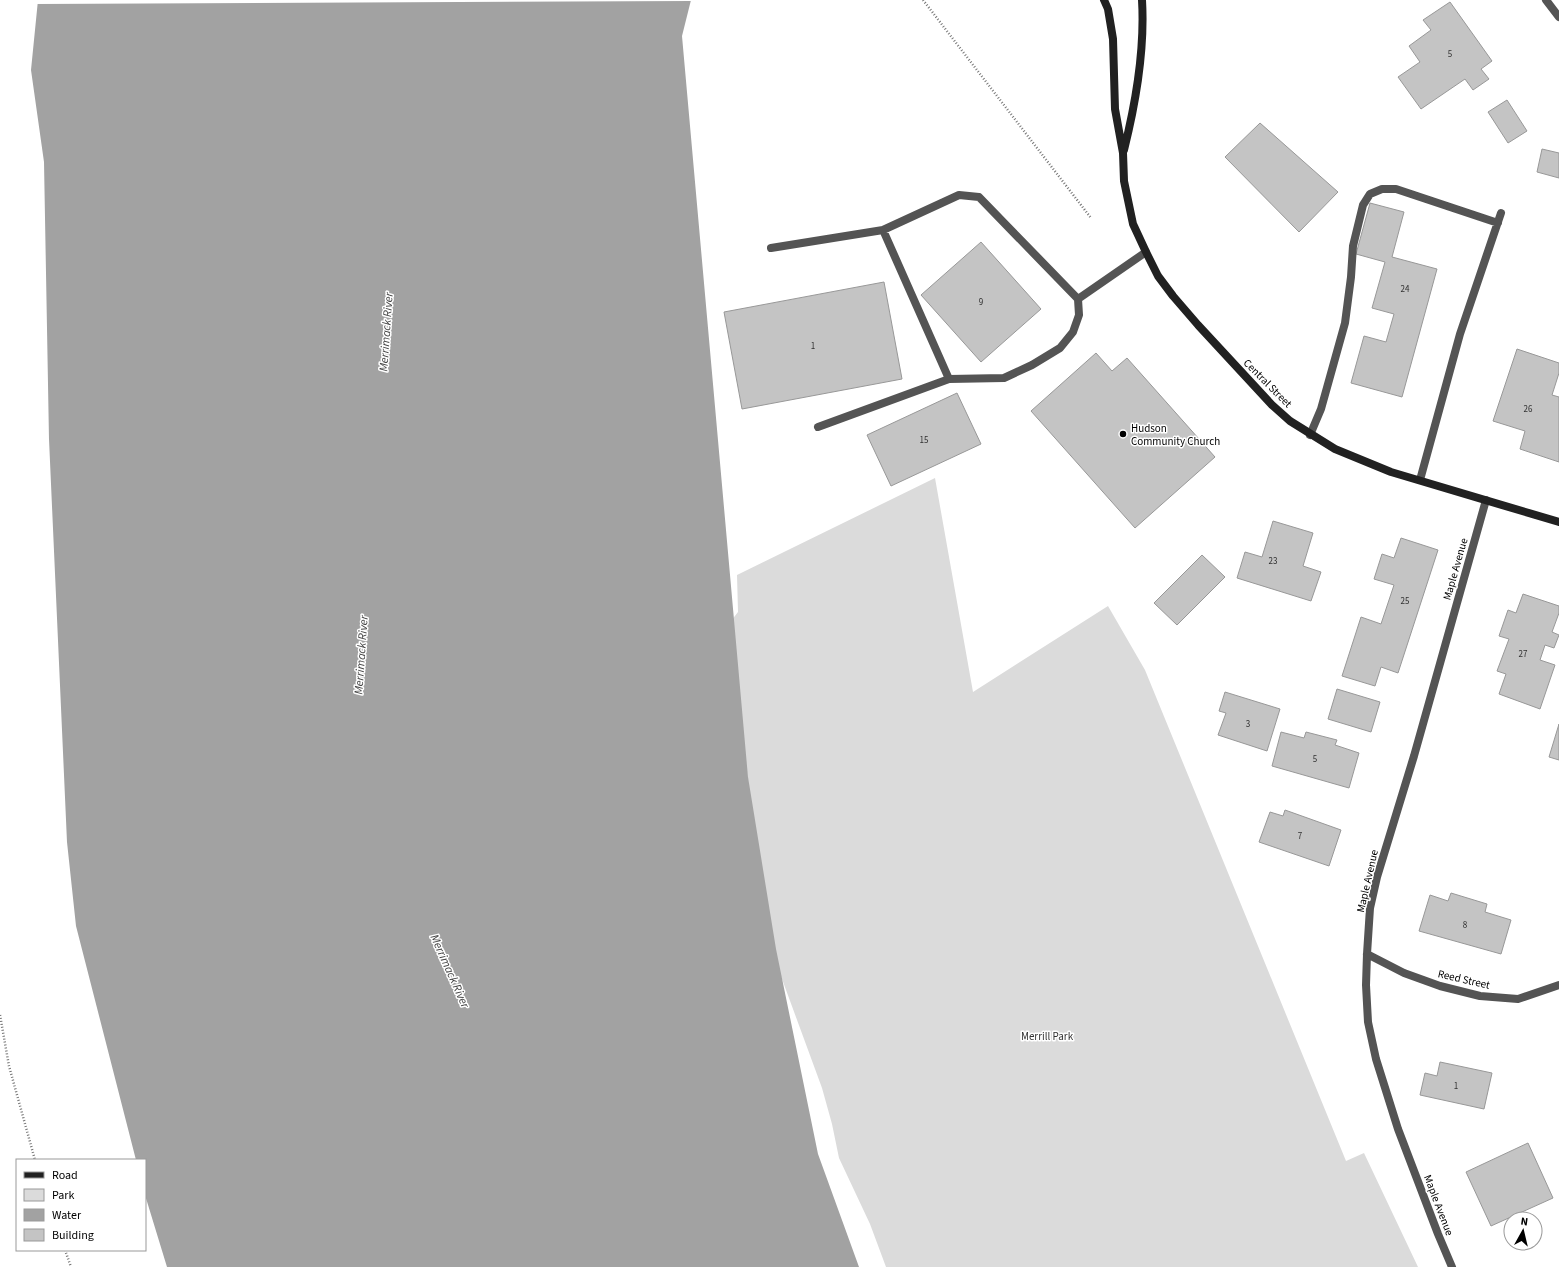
<svg xmlns="http://www.w3.org/2000/svg" width="1559" height="1267" viewBox="0 0 1559 1267" font-family="'Source Sans 3',sans-serif">
  <rect width="100%" height="100%" fill="#fff"/>
  <path fill="#dbdbdb" d="M935,478L973,692L1108,606L1145,670L1346,1161L1364,1153L1418,1267H886L870,1224L839,1158L832,1124L822,1088L782,979L770,950L728,625L738,612L737,575Z"/>
  <path fill="#a2a2a2" d="M38,0H691L682,36L748,777L776,949L818,1154L859,1267H167L145,1195V1160H136L76,926L67,842L49,439L44,162L31,70Z"/>
  <path fill="#fff" d="M36,0H693L692,1L36,4Z"/>
  <path fill="#c4c4c4" stroke="#989898" d="M1450,2L1492,61L1481,69L1489,79L1473,90L1465,79L1421,109L1398,77L1420,62L1409,46L1431,30L1423,20Z
    M1507,100L1527,131L1508,143L1488,112Z
    M1260,123L1338,192L1299,232L1225,157Z
    M1542,149L1559,153V178L1537,172Z
    M1370,203L1404,212L1392,257L1437,269L1402,397L1351,383L1364,336L1386,342L1394,314L1372,308L1385,262L1356,254Z
    M981,242L1041,309L981,362L921,295Z
    M884,282L902,379L742,409L724,312Z
    M1517,349L1559,363V373L1552,395L1559,397V462L1520,449L1525,431L1493,421Z
    M1096,353L1112,371L1127,358L1215,457L1135,528L1031,411Z
    M957,393L981,444L891,486L867,435Z
    M1273,521L1313,533L1303,566L1321,572L1311,601L1237,578L1245,552L1262,557Z
    M1401,538L1438,550L1398,673L1381,667L1375,686L1342,676L1361,617L1381,624L1394,585L1374,579L1382,554L1394,558Z
    M1202,555L1225,577L1177,625L1154,603Z
    M1523,594L1559,606V613L1552,632L1559,635L1554,648L1545,645L1540,660L1555,665L1540,709L1499,694L1506,674L1497,671L1509,639L1499,636L1508,610L1516,613Z
    M1337,689L1380,702L1371,732L1328,719Z
    M1225,692L1280,709L1267,751L1218,735L1226,713L1219,711Z
    M1559,724V760L1549,757Z
    M1281,732L1304,738L1306,732L1337,740L1335,745L1359,753L1349,788L1272,766Z
    M1285,810L1341,830L1329,866L1259,842L1270,812L1283,816Z
    M1451,893L1487,904L1485,912L1511,920L1501,954L1419,931L1430,895L1448,901Z
    M1440,1062L1492,1073L1484,1109L1420,1095L1425,1073L1437,1076Z
    M1528,1143L1553,1198L1491,1226L1466,1172Z"/>
  <g fill="none" stroke-linecap="round" stroke-linejoin="round">
    <path stroke="#767676" stroke-width="2.5" stroke-dasharray="1 2" stroke-linecap="butt" d="M923,0L1091,218
      M0,1015L9,1066L35,1160
      M65,1250L71,1267"/>
    <path stroke="#545454" stroke-width="8" d="M771,248L883,230
      M949,379L883,230L959,195L979,197L1078,299
      M818,427L949,379L1004,378L1032,365L1060,348L1073,332L1079,315L1078,299L1146,252
      M1310,435L1321,409L1345,323L1351,277L1353,246L1363,205L1370,194L1382,189H1396L1498,223
      M1420,480L1460,334L1501,213"/>
    <path stroke="#545454" stroke-width="8" d="M1546,0L1559,17
      M1367,954L1404,973L1440,986L1480,996L1518,999L1559,985
      M1452,1267L1438,1234L1398,1129L1376,1059L1368,1022L1366,985L1367,954L1370,908L1377,877L1414,756L1486,500"/>
    <path stroke="#212121" stroke-width="8" d="M1104,0L1108,9L1113,39L1115,109L1123,153L1124,181L1133,224L1146,252L1158,276L1173,296L1198,325L1272,405L1290,421L1335,449L1391,472L1559,522
      M1124,150C1136,102 1145,50 1142,0"/>
  </g>
  <circle fill="#000" stroke="#fff" stroke-width="1.5" cx="1123" cy="434" r="4"/>
  <g text-anchor="middle" stroke-width="3" stroke-linejoin="round" paint-order="stroke">
    <g font-size="9" fill="#313131">
      <text x="1450" y="57">5</text>
      <text x="1405" y="292">24</text>
      <text x="981" y="305">9</text>
      <text x="813" y="349">1</text>
      <text x="1528" y="412">26</text>
      <text x="924" y="443">15</text>
      <text x="1273" y="564">23</text>
      <text x="1405" y="604">25</text>
      <text x="1523" y="657">27</text>
      <text x="1248" y="727">3</text>
      <text x="1315" y="762">5</text>
      <text x="1300" y="839">7</text>
      <text x="1465" y="928">8</text>
      <text x="1456" y="1089">1</text>
    </g>
    <g font-size="11" fill="#000" stroke="#fff">
      <text transform="translate(1268 383) rotate(45)" y="4">Central Street</text>
      <text transform="translate(1455 569) rotate(-74)" y="4">Maple Avenue</text>
      <text transform="translate(1367 881) rotate(-77)" y="4">Maple Avenue</text>
      <text transform="translate(1464 979) rotate(13)" y="4">Reed Street</text>
      <text transform="translate(1439 1205) rotate(69)" y="4">Maple Avenue</text>
    </g>
    <g font-size="11" fill="#000" stroke="#fff" text-anchor="start">
      <text x="1131" y="432">Hudson<tspan x="1131" dy="13">Community Church</tspan></text>
    </g>
    <g font-size="11" fill="#323232" stroke="#fff">
      <text x="1047" y="1040">Merrill Park</text>
    </g>
    <g font-size="12" font-style="italic" fill="#434343" stroke="#fff">
      <text transform="translate(386 332) rotate(-86)" y="4">Merrimack River</text>
      <text transform="translate(361 655) rotate(-86)" y="4">Merrimack River</text>
      <text transform="translate(450 971) rotate(66)" y="4">Merrimack River</text>
    </g>
  </g>
  <rect x="16" y="1159" width="130" height="92" fill="#ffffff" stroke="#999999"/>
  <rect x="24" y="1172" width="20" height="6" fill="#212121" stroke="#999999"/>
  <text x="52" y="1179" font-size="12" fill="#000000">Road</text>
  <rect x="24" y="1189" width="20" height="12" fill="#dbdbdb" stroke="#999999"/>
  <text x="52" y="1199" font-size="12" fill="#000000">Park</text>
  <rect x="24" y="1209" width="20" height="12" fill="#a2a2a2" stroke="#999999"/>
  <text x="52" y="1219" font-size="12" fill="#000000">Water</text>
  <rect x="24" y="1229" width="20" height="12" fill="#c4c4c4" stroke="#999999"/>
  <text x="52" y="1239" font-size="12" fill="#000000">Building</text>
  <g transform="translate(1523 1231) rotate(8)"><circle r="19" fill="#ffffff" stroke="#999999"/>
  <path d="M0-3L7 15L0 10L-7 15Z" fill="#000000"/>
  <text y="-6" font-size="11" font-weight="bold" text-anchor="middle" fill="#000000">N</text>
  </g>
</svg>
